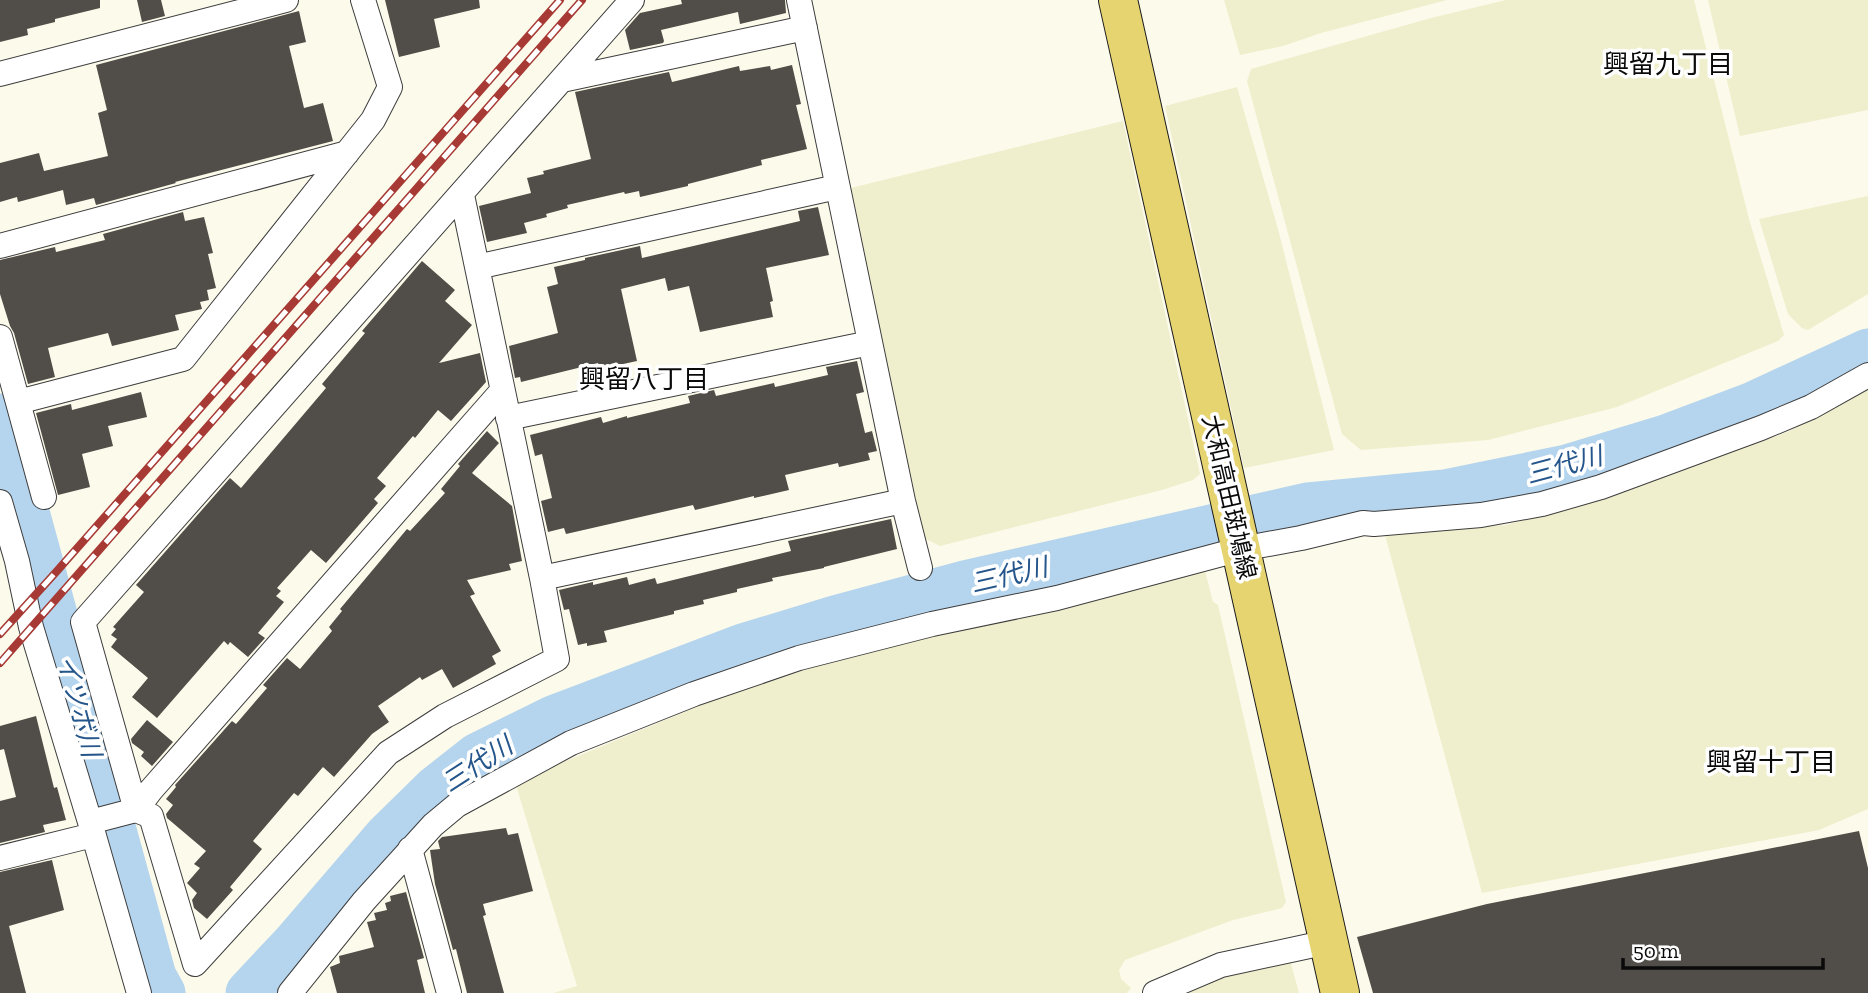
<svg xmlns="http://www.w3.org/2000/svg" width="1868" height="993" viewBox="0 0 1868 993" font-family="'Zilla Slab','Noto Sans JP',serif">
  <rect width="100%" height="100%" fill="#fcfaea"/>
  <path fill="#efefce" d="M1224,0H1447L1321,33L1283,46L1240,55Z
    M1506,0H1694L1749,219L1784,335L1778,341L1617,407L1488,440L1361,450L1342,434L1247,81L1251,69L1431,18Z
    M1708,0H1868V110L1740,136Z
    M1237,87L1278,229L1334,450L1244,468L1165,106Z
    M1123,121L1200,474L1193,480L1162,490L940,546L924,538L847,194L851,188Z
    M1868,196V294L1808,330L1802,328L1788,314L1759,219Z
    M1868,381V809L1819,830L1482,893L1385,535L1506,525L1614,495L1790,431Z
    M1204,567L1213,602L1218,605L1286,902L1282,908L1233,920L1125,960L1119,970L1121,979L1131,988L1127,993H553L577,986L515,782L789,669Z
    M1290,960L1299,993H1184L1201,984Z"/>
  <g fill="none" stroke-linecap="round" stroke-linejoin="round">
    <path stroke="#b5d4ed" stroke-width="47" d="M0,417L153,977L162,993
      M249,993L295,944L387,837L436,789L478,756L553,719L743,647L835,619L965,584L1308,506L1445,493L1567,468L1666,438L1751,406L1868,352"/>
  </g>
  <path fill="#514d48" d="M0,0H100V8L55,19V22L27,29L28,35L0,42Z
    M137,0H161L165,16L142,22Z
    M385,0H479L480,8L434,19L440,47L399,57Z
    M681,0H785L786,13L740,24L738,12L661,30L664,41L663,43L630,50L625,30L640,13L682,4Z
    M299,11L306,42L289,46L304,108L323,103L333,141L175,182L176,183L96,205L94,198L66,205L63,190L18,202L17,197L0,202V163L39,153L44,171L108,156L98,113L107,110L96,65Z
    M792,65L801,104L796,105L807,149L761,160L762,165L688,184V186L640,197L639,191L625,194L624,192L567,205L568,208L546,214L547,217L524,223L527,233L487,242L479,206L531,193L527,178L544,174L543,171L591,159L575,92L669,72L672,82L739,66L740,71L770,66L771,70Z
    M818,207L829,255L766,268L773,301L770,302L773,317L700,332L689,286L668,291L665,278L621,289L637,361L600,369L598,363L521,382L520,377L515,378L509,346L558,333L547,287L558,284L554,267L585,260V258L640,246L642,258L800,221L798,211Z
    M183,212L185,221L204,217L213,253L208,254L216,288L207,290L209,300L200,302L202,309L175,315L179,330L112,346L108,333L48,348L55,377L28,384L14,333L10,326L0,294V260L55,247L56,252L105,240L103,234Z
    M422,261L455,290L445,301L472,325L439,363L480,353L486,382L451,421L438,410L415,438L413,436L377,478L386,486L374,499L378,503L326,563L311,550L277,588L281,591L276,596L284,602L258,633L265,638L248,657L230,642L228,645L224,641L157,718L132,697L148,678L111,647L117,639L111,635L116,629L113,627L144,592L136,585L230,478L241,488L326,388L322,384L365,333L362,331Z
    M857,361L864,392L856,394L865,433L872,431L877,451L868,453L870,460L839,467L838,463L785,475L789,490L754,498V496L695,510L693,505L566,534L564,528L548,532L541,501L552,498L542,454L535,456L530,435L601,417L603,423L627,416V418L690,403L688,396L714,390L716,396L774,383L775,387L828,375L826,367Z
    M141,392L147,417L108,426L113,446L82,454L90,487L58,495L36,413L71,404L72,410Z
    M487,431L499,443L472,473L512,506L522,561L509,564L511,570L467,580L475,594L470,596L501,651L492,656L496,664L453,688L442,669L422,680L420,677L378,706L389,722L372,734L334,777L323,767L298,796L294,793L253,841L262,849L230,887L233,890L207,919L194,908L192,900L197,893L187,883L200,868L194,864L206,851L167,818L166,814L173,805L166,799L176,787L175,785L232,721L236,724L267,688L263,685L287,658L300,669L332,631L329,627L342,611L340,609L407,529L410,531L445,493L441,489L460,466L458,464Z
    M891,519L897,549L824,567V568L772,578L773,581L737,589V592L703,600L704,604L674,611V614L604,631L607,642L587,646V643L578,645L569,609L564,610L559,590L593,582V585L627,577L629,585L655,578L657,584L791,551L788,541Z
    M36,716L54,788L57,787L66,820L43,825L45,832L0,843V801L16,797L4,749L0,750V726Z
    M147,720L173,742L152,766L141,756L144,752L132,743L131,739Z
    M506,828L508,835L518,833L533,891L483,904L486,915L483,916L504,993H467L456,949L453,950L435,884L430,850L440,849L438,841L442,837Z
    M1859,831L1868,868V993H1373L1357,937L1487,904Z
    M52,860L64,910L9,926L26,993H0V872Z
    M406,892L424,958L417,960L425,993H337L330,967L340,963L339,956L374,947L367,922L376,920L374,913L387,910L385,903L391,901L390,896Z"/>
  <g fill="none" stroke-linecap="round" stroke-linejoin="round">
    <defs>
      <path id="street" d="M799,0L903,501L920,568
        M0,74L286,0
        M562,80L805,28
        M0,246L347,153
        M477,267L837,187
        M0,337L44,497
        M18,402L183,359L373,120L390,87L363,0
        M508,418L870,343
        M0,502L17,561L31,627L90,822L139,993
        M542,578L903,501
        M136,810L83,622L632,0
        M136,810L151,790L502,391
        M90,822L136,810L151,816L195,964L388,753L445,716L557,659L542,578L462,195
        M410,849L449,993
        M0,858L93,835
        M290,993L364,901L433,825L457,805L571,743L694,694L799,658L932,624L1057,598L1241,549L1301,538L1363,523L1374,524L1481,515L1542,504L1601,487L1761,428L1811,407L1868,375
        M1155,993L1221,965L1328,942"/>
      <path id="primary" d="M1118,0L1340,993"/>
    </defs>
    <use href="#street" stroke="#3d3d3d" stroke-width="26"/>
    <use href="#primary" stroke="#1b1b1b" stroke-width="40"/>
    <use href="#street" stroke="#fff" stroke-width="24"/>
    <use href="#primary" stroke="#e6d470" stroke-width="38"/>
    <defs>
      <path id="rail" d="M0,634L57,571L560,0
        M0,663L582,0"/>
    </defs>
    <use href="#rail" stroke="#a73a35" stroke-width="8"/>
    <use href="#rail" stroke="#fff" stroke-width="5" stroke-dasharray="16" stroke-linecap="butt"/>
  </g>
  <g text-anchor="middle" stroke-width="7" stroke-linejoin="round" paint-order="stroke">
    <g font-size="24" fill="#0a0a0a" stroke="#fff">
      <text transform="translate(1229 497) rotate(77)" y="8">大和高田斑鳩線</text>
    </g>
    <g font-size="26" fill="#0a0a0a" stroke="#fff">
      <text x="1668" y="73">興留九丁目</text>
      <text x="644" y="388">興留八丁目</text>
      <text x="1771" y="771">興留十丁目</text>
    </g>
    <g font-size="26" font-style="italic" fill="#25568b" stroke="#fff">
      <text transform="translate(1564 465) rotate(-15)" y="9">三代川</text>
      <text transform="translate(1009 575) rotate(-13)" y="9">三代川</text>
      <text transform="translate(79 706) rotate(75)" y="9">イツボ川</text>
      <text transform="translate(477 764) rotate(-33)" y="9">三代川</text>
    </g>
  </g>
  <path d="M1623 958v10h200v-10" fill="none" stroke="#0a0a0a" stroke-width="3.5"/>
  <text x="1633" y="958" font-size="21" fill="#0a0a0a" stroke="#ffffff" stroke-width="5" paint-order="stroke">50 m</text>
</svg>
